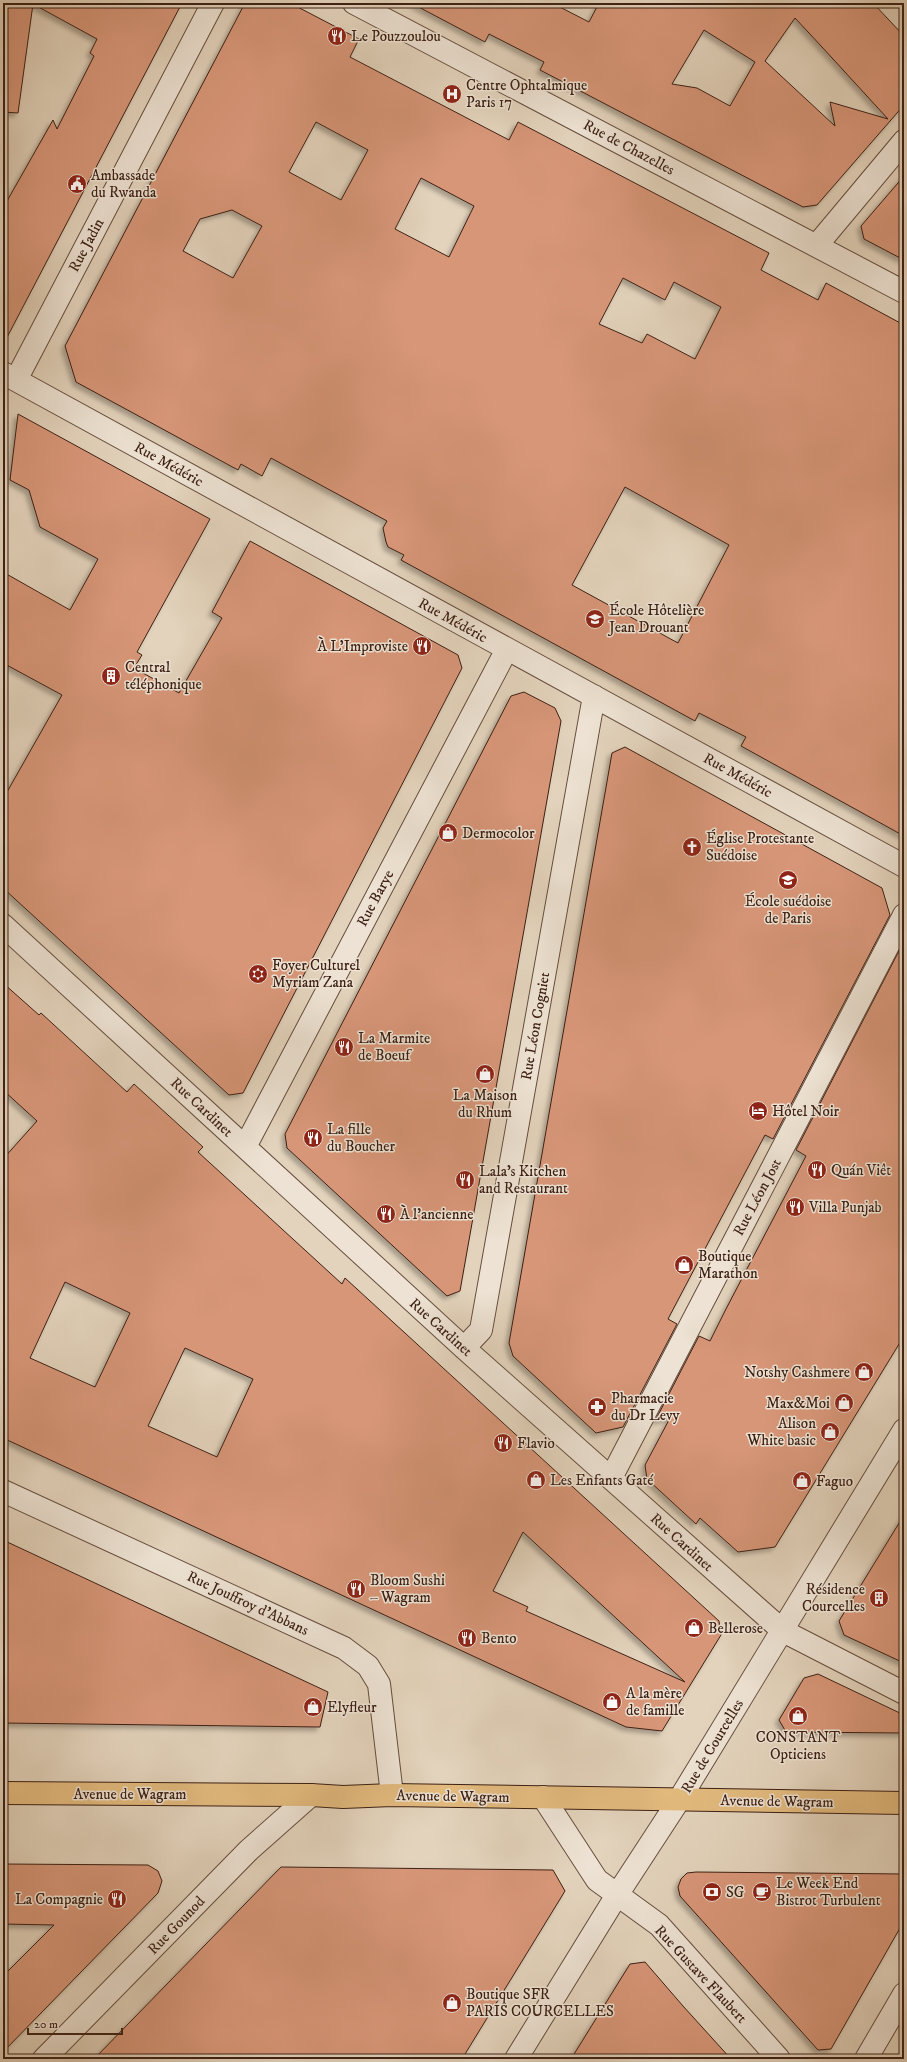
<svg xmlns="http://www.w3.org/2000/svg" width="907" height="2062" viewBox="0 0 907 2062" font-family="'IM FELL DW Pica',serif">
  <defs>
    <filter id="shadow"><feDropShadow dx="-3.5" dy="3.5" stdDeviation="2" flood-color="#0004"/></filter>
  </defs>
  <rect width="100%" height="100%" fill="#e3d3bc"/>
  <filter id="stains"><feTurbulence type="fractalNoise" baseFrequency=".005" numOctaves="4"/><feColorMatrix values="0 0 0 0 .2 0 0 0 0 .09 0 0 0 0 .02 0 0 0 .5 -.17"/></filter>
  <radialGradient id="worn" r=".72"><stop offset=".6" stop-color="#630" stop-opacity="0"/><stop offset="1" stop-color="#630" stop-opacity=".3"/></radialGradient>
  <path fill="#d79678" stroke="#3d2014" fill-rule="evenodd" filter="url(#shadow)" d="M3,3H182L3,345V208L53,120L57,129L94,56L90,53L97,39L33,4L18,113L3,112Z
    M245,3H290L359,39L350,57L396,81L509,140L518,122L769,253L761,270L818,300L826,283L904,325V836L741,746L746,737L699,713L695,721L401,560L404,555L388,547L386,542L383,528L387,521L271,458L262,476L241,464L238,470L76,382L65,346ZM316,122L368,150L341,200L289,172ZM421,178L474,206L449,257L395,229ZM232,210L262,226L233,278L183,251L200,219ZM623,278L665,300L674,282L721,307L695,359L647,334L642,343L599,324ZM625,487L729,545L678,643L572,585Z
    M411,3H552L589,22L599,3H873L904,36V105L817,205L803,207L540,70L544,62L489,34L485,42ZM795,18L822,47L888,119L830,102L835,126L765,61ZM704,30L755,62L730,106L697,88L672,84Z
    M904,176V260L864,239L861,226Z
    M18,414L210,519L137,652L142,655L134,668L179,693L222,618L212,612L250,541L458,655L462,668L243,1093L229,1095L3,888V799L62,695L3,663V572L70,610L98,559L40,527L29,490L10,480Z
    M524,692L555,708L561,721L460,1291L447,1296L287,1148L285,1134L511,696Z
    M625,747L882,888L890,915L773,1139L765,1135L668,1319L677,1324L623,1427L596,1433L513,1356L509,1343L612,753Z
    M900,949L904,961V1336L775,1547L738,1552L700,1518L696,1524L647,1479L645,1465L670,1418L655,1421L699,1336L710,1341L726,1309L806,1156L796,1150Z
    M3,983L39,1015L41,1013L127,1092L134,1084L203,1147L198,1152L342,1284L345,1278L719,1621L721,1635L662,1731L626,1727L3,1438V1159L37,1121L3,1090ZM65,1282L130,1313L95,1387L30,1358ZM185,1348L253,1379L217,1457L148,1426ZM523,1532L685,1682L526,1611L528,1607L493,1591Z
    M904,1515V1663L844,1635L839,1621Z
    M3,1540L328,1692L320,1727L3,1723Z
    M818,1674L904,1715V1733L786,1732L779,1720L804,1678Z
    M3,1864L148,1865L158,1871L162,1881L158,1893L3,2052V1976L54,1925L3,1924Z
    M281,1867L553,1870L565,1891L462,2059H94Z
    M696,1872L904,1874V1921L831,2049L818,2050L680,1896L678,1887L681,1879L687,1873Z
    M645,1962L683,2006L731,2059H571L630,1964Z"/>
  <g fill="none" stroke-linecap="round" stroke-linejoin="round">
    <defs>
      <path id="minor" d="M354,3L904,292
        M817,245L904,141
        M3,373L904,866
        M16,380L213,3
        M3,925L464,1348L783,1631L904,1693
        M245,1147L507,649
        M464,1348L481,1330L594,696
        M611,1478L904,915
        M3,1491L344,1648L368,1666L379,1684L392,1795
        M543,1797L597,1880L659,1925L779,2059
        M44,2059L249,1850L311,1795
        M516,2059L617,1895L679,1800L904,1430
        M866,2059L904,1994"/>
      <path id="major" d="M3,1793L311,1795L343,1797L392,1795L904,1803"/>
    </defs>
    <use href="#minor" stroke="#664d3e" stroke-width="24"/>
    <use href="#major" stroke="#3d2014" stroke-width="24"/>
    <use href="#minor" stroke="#ede2d3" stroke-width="22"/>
    <use href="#major" stroke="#e2ba7e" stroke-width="22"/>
  </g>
  <defs>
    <symbol id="restaurant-disc" viewBox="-11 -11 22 22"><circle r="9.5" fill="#8f2418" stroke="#ede2d3"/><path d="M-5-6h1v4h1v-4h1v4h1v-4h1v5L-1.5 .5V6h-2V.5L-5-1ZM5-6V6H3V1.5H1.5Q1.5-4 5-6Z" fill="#fff"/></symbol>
    <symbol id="hospital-disc" viewBox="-11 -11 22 22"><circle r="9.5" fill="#8f2418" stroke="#ede2d3"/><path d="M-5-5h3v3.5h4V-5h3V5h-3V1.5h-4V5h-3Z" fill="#fff"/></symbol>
    <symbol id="civic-disc" viewBox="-11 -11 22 22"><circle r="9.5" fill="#8f2418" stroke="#ede2d3"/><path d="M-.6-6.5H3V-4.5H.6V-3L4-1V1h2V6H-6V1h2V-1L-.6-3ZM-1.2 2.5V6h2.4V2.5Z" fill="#fff"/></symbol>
    <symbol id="school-disc" viewBox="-11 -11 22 22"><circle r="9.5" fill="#8f2418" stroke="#ede2d3"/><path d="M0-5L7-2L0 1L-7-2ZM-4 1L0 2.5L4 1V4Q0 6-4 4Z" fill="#fff"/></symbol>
    <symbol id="building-disc" viewBox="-11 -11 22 22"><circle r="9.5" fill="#8f2418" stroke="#ede2d3"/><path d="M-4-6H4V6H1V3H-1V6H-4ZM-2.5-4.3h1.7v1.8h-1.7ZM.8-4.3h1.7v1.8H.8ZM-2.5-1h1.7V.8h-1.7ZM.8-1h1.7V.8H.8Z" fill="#fff"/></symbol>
    <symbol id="shop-disc" viewBox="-11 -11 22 22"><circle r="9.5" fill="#8f2418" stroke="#ede2d3"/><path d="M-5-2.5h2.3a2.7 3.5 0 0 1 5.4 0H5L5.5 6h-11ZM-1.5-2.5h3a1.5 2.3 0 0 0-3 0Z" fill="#fff"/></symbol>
    <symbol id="church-disc" viewBox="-11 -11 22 22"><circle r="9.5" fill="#8f2418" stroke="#ede2d3"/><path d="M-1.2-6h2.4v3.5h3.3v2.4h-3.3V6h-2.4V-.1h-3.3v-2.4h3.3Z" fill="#fff"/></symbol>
    <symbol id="synagogue-disc" viewBox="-11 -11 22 22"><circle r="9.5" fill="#8f2418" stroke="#ede2d3"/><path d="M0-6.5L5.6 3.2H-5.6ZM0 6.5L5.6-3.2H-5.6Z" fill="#fff"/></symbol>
    <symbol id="hotel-disc" viewBox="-11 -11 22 22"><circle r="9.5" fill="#8f2418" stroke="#ede2d3"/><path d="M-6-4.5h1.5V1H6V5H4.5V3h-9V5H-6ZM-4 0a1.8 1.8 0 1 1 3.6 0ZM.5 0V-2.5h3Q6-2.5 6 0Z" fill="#fff"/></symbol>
    <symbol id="pharmacy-disc" viewBox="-11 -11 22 22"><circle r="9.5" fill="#8f2418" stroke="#ede2d3"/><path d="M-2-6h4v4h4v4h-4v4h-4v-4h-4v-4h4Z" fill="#fff"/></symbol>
    <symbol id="bank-disc" viewBox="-11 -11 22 22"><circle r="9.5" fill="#8f2418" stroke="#ede2d3"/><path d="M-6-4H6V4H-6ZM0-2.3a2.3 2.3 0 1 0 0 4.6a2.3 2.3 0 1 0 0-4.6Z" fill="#fff"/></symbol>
    <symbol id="cafe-disc" viewBox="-11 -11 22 22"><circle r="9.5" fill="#8f2418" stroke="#ede2d3"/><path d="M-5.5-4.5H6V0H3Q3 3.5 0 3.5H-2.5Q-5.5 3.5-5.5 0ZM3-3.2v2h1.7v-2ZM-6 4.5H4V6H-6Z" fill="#fff"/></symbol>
  </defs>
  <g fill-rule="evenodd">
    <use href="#restaurant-disc" x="326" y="25" width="22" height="22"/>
    <use href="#hospital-disc" x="441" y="83" width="22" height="22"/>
    <use href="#civic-disc" x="66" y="173" width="22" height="22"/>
    <use href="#school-disc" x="584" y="608" width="22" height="22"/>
    <use href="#restaurant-disc" x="411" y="635" width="22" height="22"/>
    <use href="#building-disc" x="100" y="665" width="22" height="22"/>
    <use href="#shop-disc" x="437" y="822" width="22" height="22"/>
    <use href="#church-disc" x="681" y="836" width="22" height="22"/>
    <use href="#school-disc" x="777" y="869" width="22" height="22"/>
    <use href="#synagogue-disc" x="247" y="963" width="22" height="22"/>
    <use href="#restaurant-disc" x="333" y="1036" width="22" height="22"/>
    <use href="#shop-disc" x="474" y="1063" width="22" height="22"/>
    <use href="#hotel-disc" x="747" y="1100" width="22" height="22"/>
    <use href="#restaurant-disc" x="302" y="1127" width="22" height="22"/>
    <use href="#restaurant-disc" x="806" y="1159" width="22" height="22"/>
    <use href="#restaurant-disc" x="454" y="1169" width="22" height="22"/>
    <use href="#restaurant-disc" x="784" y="1196" width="22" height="22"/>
    <use href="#restaurant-disc" x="375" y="1203" width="22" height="22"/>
    <use href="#shop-disc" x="673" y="1254" width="22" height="22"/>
    <use href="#shop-disc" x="853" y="1361" width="22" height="22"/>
    <use href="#shop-disc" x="833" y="1392" width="22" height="22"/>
    <use href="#pharmacy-disc" x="586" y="1396" width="22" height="22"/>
    <use href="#shop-disc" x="819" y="1421" width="22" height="22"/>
    <use href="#restaurant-disc" x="492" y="1432" width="22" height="22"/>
    <use href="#shop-disc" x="525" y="1469" width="22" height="22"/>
    <use href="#shop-disc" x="791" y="1470" width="22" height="22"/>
    <use href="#restaurant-disc" x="345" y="1578" width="22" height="22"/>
    <use href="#building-disc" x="868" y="1587" width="22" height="22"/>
    <use href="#shop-disc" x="683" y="1617" width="22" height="22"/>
    <use href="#restaurant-disc" x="456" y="1627" width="22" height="22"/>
    <use href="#shop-disc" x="601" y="1691" width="22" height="22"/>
    <use href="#shop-disc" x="302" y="1696" width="22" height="22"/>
    <use href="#shop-disc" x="787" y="1705" width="22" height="22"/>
    <use href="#bank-disc" x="701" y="1881" width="22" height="22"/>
    <use href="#cafe-disc" x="751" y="1881" width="22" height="22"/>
    <use href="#restaurant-disc" x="106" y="1888" width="22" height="22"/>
    <use href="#shop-disc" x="441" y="1992" width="22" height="22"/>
  </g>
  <g text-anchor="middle" stroke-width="3" stroke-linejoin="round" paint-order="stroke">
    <g font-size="15" fill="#3d2014" stroke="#ede2d3" text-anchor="start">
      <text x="351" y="41">Le Pouzzoulou</text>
      <text x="466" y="90">Centre Ophtalmique<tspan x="466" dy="17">Paris 17</tspan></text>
      <text x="91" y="180">Ambassade<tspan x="91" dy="17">du Rwanda</tspan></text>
      <text x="609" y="615">École Hôtelière<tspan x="609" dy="17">Jean Drouant</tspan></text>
      <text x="408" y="651" text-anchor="end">À L'Improviste</text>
      <text x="125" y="672">Central<tspan x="125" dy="17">téléphonique</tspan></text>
      <text x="462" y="838">Dermocolor</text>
      <text x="706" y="843">Église Protestante<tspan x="706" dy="17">Suédoise</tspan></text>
      <text x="788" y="906" text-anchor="middle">École suédoise<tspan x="788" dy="17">de Paris</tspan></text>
      <text x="272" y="970">Foyer Culturel<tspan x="272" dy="17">Myriam Zana</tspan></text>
      <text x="358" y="1043">La Marmite<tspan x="358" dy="17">de Boeuf</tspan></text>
      <text x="485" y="1100" text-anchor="middle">La Maison<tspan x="485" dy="17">du Rhum</tspan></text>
      <text x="772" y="1116">Hôtel Noir</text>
      <text x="327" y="1134">La fille<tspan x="327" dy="17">du Boucher</tspan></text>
      <text x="831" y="1175">Quán Viêt</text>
      <text x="479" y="1176">Lala's Kitchen<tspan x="479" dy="17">and Restaurant</tspan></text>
      <text x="809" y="1212">Villa Punjab</text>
      <text x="400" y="1219">À l'ancienne</text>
      <text x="698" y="1261">Boutique<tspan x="698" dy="17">Marathon</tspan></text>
      <text x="850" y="1377" text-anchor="end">Notshy Cashmere</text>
      <text x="611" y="1403">Pharmacie<tspan x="611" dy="17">du Dr Levy</tspan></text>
      <text x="830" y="1408" text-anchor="end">Max&amp;Moi</text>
      <text x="816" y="1428" text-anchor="end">Alison<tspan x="816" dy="17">White basic</tspan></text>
      <text x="517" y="1448">Flavio</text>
      <text x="550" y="1485">Les Enfants Gaté</text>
      <text x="816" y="1486">Faguo</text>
      <text x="370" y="1585">Bloom Sushi<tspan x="370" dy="17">– Wagram</tspan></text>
      <text x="865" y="1594" text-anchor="end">Résidence<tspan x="865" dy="17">Courcelles</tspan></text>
      <text x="708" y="1633">Bellerose</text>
      <text x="481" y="1643">Bento</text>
      <text x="626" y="1698">A la mère<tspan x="626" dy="17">de famille</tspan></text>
      <text x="327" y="1712">Elyfleur</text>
      <text x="798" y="1742" text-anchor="middle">CONSTANT<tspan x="798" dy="17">Opticiens</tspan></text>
      <text x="776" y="1888">Le Week End<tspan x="776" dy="17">Bistrot Turbulent</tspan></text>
      <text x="726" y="1897">SG</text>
      <text x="103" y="1904" text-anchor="end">La Compagnie</text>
      <text x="466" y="1999">Boutique SFR<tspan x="466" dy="17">PARIS COURCELLES</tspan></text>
    </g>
    <g font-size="15" fill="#3d2014" stroke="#ede2d3">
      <text transform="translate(629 147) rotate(28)" y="5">Rue de Chazelles</text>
      <text transform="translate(86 245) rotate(-62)" y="5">Rue Jadin</text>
      <text transform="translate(169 464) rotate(29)" y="5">Rue Médéric</text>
      <text transform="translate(453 620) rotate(29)" y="5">Rue Médéric</text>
      <text transform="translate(738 775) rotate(29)" y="5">Rue Médéric</text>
      <text transform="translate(375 898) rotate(-62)" y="5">Rue Barye</text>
      <text transform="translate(535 1026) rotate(-80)" y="5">Rue Léon Cogniet</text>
      <text transform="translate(202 1107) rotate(43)" y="5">Rue Cardinet</text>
      <text transform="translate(757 1197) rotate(-62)" y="5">Rue Léon Jost</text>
      <text transform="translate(441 1327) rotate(42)" y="5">Rue Cardinet</text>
      <text transform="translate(682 1542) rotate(42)" y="5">Rue Cardinet</text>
      <text transform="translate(248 1603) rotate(25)" y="5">Rue Jouffroy d'Abbans</text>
      <text transform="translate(712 1746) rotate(-59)" y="5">Rue de Courcelles</text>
      <text x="130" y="1799">Avenue de Wagram</text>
      <text transform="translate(453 1796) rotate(1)" y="5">Avenue de Wagram</text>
      <text transform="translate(777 1801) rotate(1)" y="5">Avenue de Wagram</text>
      <text transform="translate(176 1925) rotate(-46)" y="5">Rue Gounod</text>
      <text transform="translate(701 1974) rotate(47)" y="5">Rue Gustave Flaubert</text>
    </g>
  </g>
  <rect width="907" height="2062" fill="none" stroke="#e3d3bc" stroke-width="16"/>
  <rect x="4" y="4" width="899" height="2054" fill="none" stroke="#3d2014" stroke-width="2"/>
  <rect x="8" y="8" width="891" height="2046" fill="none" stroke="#3d2014"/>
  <path d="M28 2028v6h94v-6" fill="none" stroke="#3d2014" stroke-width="2"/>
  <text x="34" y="2028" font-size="12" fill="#3d2014" stroke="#ede2d3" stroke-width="3" paint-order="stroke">20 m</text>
  <rect width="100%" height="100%" filter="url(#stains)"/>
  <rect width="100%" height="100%" fill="url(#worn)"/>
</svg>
